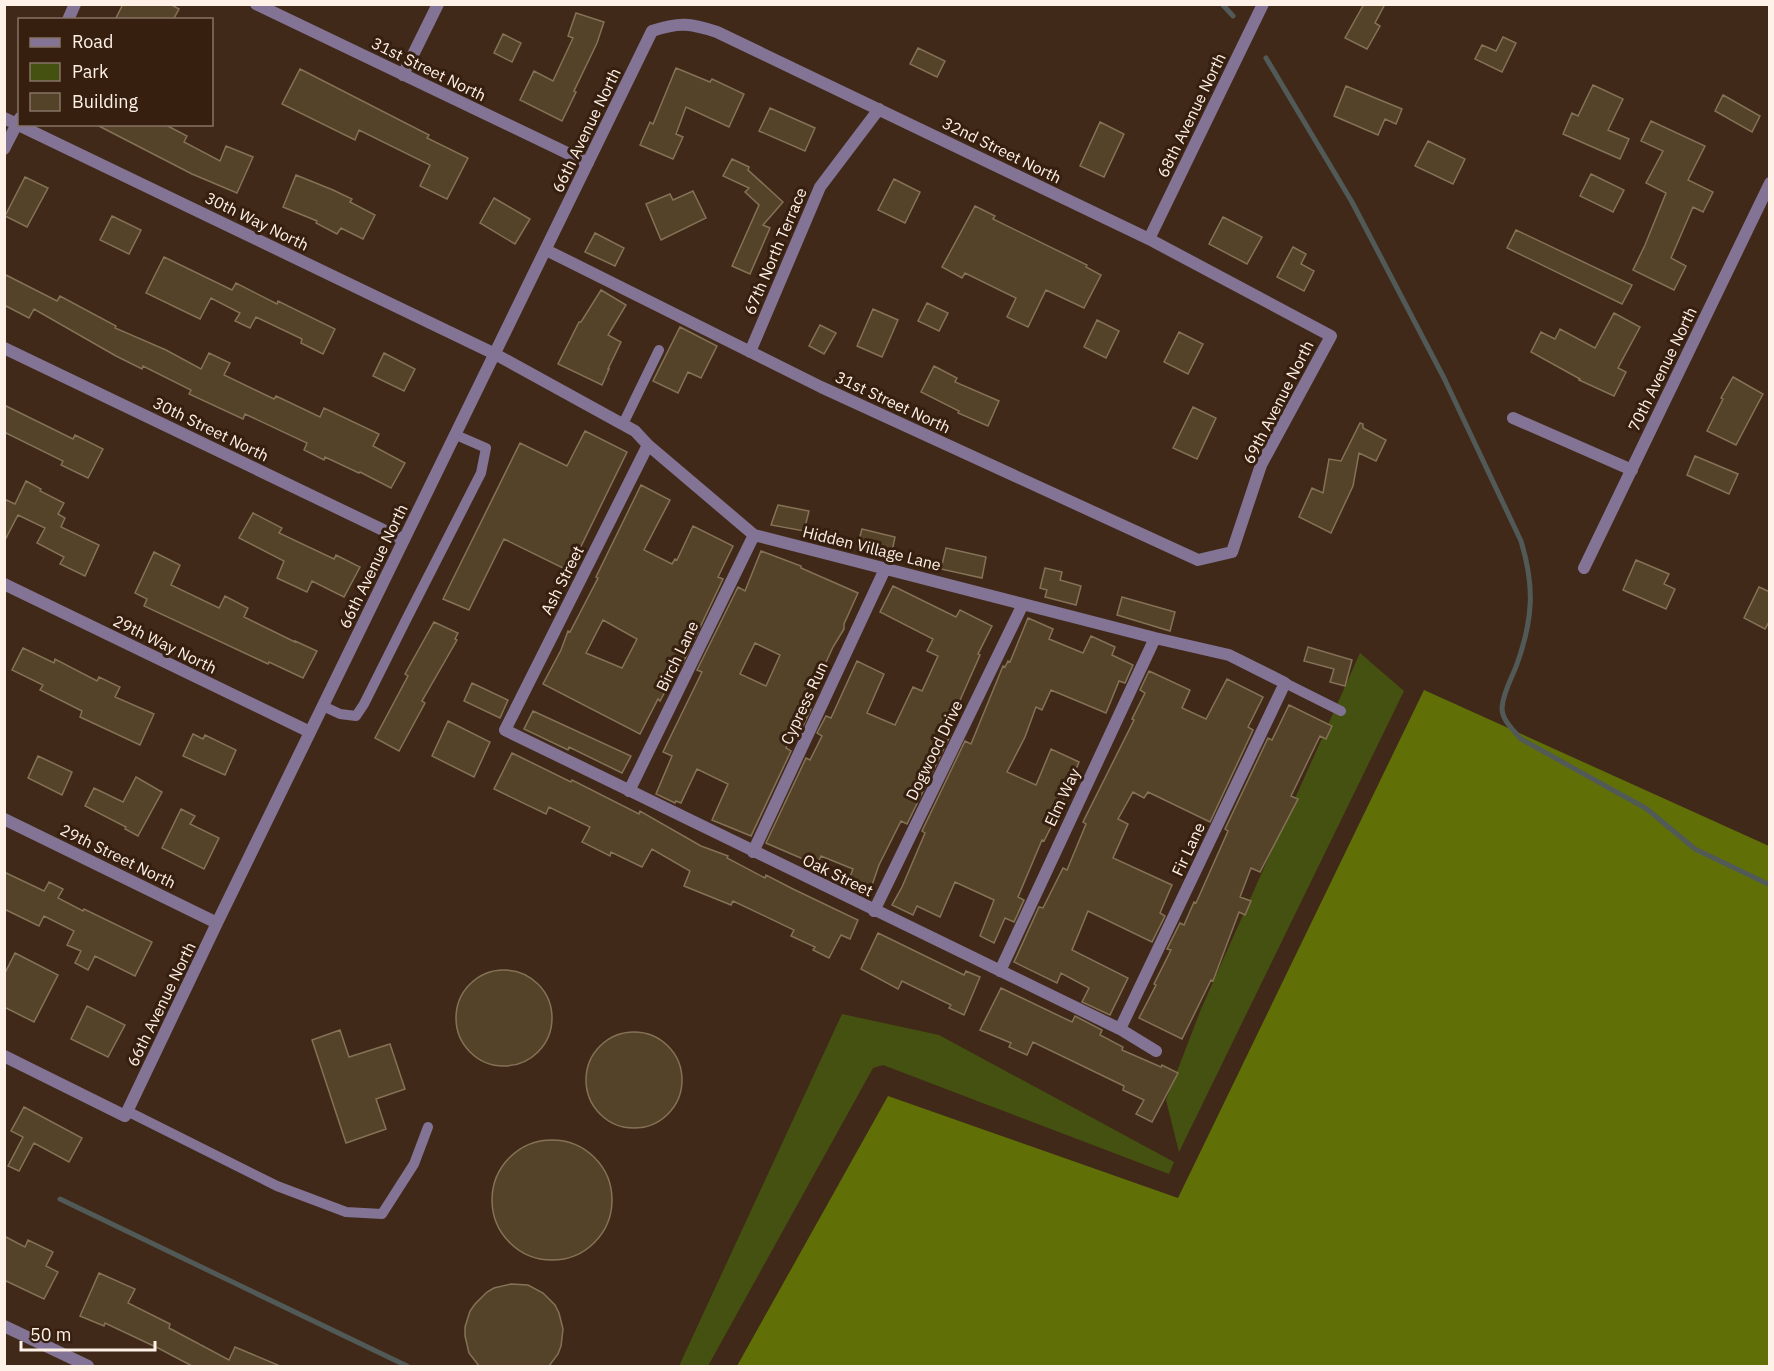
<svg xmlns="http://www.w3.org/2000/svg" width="1774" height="1371" viewBox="0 0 1774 1371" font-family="'IBM Plex Sans',sans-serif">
  <rect width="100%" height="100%" fill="#412919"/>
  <path fill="#455110" d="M1360,653L1404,691L1179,1152L1166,1100L1201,1009Z
    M842,1014L939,1035L1174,1162L1169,1174L883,1065L873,1068L708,1366H679Z"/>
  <path fill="#607007" d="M1424,690L1769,846V1366H737L888,1096L1178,1198Z"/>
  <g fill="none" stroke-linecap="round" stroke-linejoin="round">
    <path stroke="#525a58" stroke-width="5" d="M1222,4L1233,16
      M1266,58L1352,202L1444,378L1521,541C1535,587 1533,619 1517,664C1512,678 1503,692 1502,708C1502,720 1513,730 1521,739L1647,809L1695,849L1770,885
      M60,1199L407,1366"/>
  </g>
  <path fill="#544329" stroke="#847257" stroke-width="1.5" fill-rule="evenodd" d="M123,4H170L179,9L173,20H115Z
    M1364,4H1385L1375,23L1380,26L1367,49L1345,38Z
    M576,13L604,22L597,43L574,91L576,92L562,121L520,100L534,71L553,81L573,38L568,36Z
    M503,34L521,43L512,62L494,53Z
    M1503,37L1516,43L1502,72L1475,59L1482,45L1496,51Z
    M918,48L945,61L937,77L910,64Z
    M676,68L710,82L712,79L744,94L729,127L686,107L676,134L683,137L673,159L640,145L650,122L653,124Z
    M300,69L429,135L427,138L468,158L447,199L420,186L430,165L359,130L355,140L282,104Z
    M1593,85L1623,99L1608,130L1629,139L1620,159L1563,134L1572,113L1578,116Z
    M1346,86L1402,109L1396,124L1385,119L1378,135L1334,116Z
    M1723,95L1760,116L1752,132L1715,111Z
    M770,108L815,128L805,151L759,131Z
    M1651,121L1705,146L1688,180L1713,192L1703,212L1693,207L1671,258L1686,266L1674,290L1633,270L1645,245L1666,193L1646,183L1663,151L1641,141Z
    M1100,122L1124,134L1104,177L1080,166Z
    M95,124H164L187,136L184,142L220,161L226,146L253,157L237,193L192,174Z
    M1428,141L1465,159L1453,184L1415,166Z
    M732,159L749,167L748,170L783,202L763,225L770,228L750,274L732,266L759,205L745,192L749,188L723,176Z
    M1591,174L1624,190L1613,212L1580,196Z
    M296,175L333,190L352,199L350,202L375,215L363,239L341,228L337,234L316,223L317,221L283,207Z
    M25,177L48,188L27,227L5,216Z
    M894,179L920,192L905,223L878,210Z
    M693,191L706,218L661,240L646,204L670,194L673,200Z
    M494,198L530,219L515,244L480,223Z
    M975,206L995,216L993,219L1087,265L1086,267L1101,275L1084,308L1046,290L1028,327L1007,317L1016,298L965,273L962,278L942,267Z
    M112,216L141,230L129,254L100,240Z
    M1223,217L1262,237L1247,264L1209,244Z
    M1516,230L1632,285L1622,304L1507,248Z
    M595,233L624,248L615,266L585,252Z
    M1293,247L1306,254L1301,264L1314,271L1304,291L1277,277Z
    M164,257L232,290L236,283L277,304L278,301L335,329L323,354L301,343L302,339L256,317L250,328L235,321L240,313L211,298L200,319L146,293Z
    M4,274L57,301L60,296L116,326L115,328L166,350L201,369L209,353L230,363L224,375L274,399L276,396L320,417L324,408L379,434L373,446L405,463L391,488L360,472L359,473L325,457L324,460L304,450L307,443L245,414L243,419L189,394L191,390L143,366L142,369L116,356L34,309L29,318L4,305Z
    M601,290L626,305L608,335L621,342L608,369H609L602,385L558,364L579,322H581Z
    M927,303L948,313L939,331L918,321Z
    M873,309L898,320L882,357L857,346Z
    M1614,313L1640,327L1618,368L1626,372L1614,396L1579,380L1580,379L1531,352L1541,332L1555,339L1560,329L1595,348Z
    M1097,320L1119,331L1106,358L1084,347Z
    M820,325L836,333L824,354L809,346Z
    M680,327L717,346L701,378L688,372L678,393L653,381Z
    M1179,332L1203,344L1188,374L1164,362Z
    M384,353L415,369L404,391L373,376Z
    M934,366L957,378L955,382L999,401L988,426L958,413L959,411L921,392Z
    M1733,377L1763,394L1736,445L1707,431L1723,399L1721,398Z
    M4,405L73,439L75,435L103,449L88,478L61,465L63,461L4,432Z
    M1193,407L1216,418L1197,459L1173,448Z
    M1360,423L1363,424V428L1386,440L1376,461L1359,453L1353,486L1331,533L1299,517L1312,488L1323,493L1329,459L1341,461Z
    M585,431L627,452L569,571L504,539L469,610L443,599L520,443L567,466Z
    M1695,456L1738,474L1729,494L1687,475Z
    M26,481L41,489L40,491L64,503L58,514L65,518L61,527L99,545L85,576L60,564L64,557L37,543L45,528L18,515L4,542V499L15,504Z
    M641,485L670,500L644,550L672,564L675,559L677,560L693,526L733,546L718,577L723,579L683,663L681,662L660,701L658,699L640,734L543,684L561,650L568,631L570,632L598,578L596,577ZM603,620L637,639L622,668L586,653Z
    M778,505L809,511L804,531L771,525Z
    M253,513L282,528L279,533L334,559L336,555L360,567L344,597L312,581L307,592L277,578L284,561L239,538Z
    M862,529L895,537L891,556L857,547Z
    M946,548L986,557L982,578L941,569Z
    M761,551L801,566V568L858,593L844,624V629L833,647L810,697L806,707L811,709L803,726L797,724L786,748L791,751L751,836L712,820L728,784L697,769L681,803L676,801L675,803L656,794L672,756L663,752L702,672L697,670L738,587L745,591ZM755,643L780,655L766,686L740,674Z
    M154,552L180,565L171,585L219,608L225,596L248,608L244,617L295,642V641L317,651L303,678L269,662L268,664L144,606L147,599L135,593Z
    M1636,560L1669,574L1664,584L1675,589L1666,609L1623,590Z
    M1045,568L1062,572L1060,580L1081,586L1076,605L1045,597L1047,590L1040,588Z
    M893,586L956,617L960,610L992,626L978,654L980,655L946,732L951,734L907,824L901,821L879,865L870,891L848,882L853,869L821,856L817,865L766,843L806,758L810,760L822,736L817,733L826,716L831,718L857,661L884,674L867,713L895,725L913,687L922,691L938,656L927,651L933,639L880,612Z
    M1759,587L1770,592V620L1765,629L1744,618Z
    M1122,597L1175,612L1170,631L1117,615Z
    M1028,618L1053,629L1049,639L1083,653L1091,636L1115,647L1112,655L1133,665L1125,683L1119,681L1106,713L1051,690L1042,710L1036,707L1025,737L1007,772L1036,785L1051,749L1079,762L1057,815L1044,841L1042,840L1018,897L1024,900L1014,922L1005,918L994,943L980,936L994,900L955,882L940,917L917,906L913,915L892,905L902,887L925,833L922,831L965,741L971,744L1003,666L1005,667L1008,661L1010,662Z
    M434,622L458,633L455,639L457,640L422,701L425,703L399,751L375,738L408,676L405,674Z
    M1308,647L1352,660L1345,686L1330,682L1334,669L1304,661Z
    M23,648L54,663L55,659L97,681L99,677L120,687L115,697L154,714L140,745L80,717L82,711L40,690L43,685L12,670Z
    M1149,671L1190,690L1182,708L1206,719L1227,679L1263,697L1248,727L1253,730L1210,822L1148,792L1144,798L1133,792L1118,819L1128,824L1113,858L1172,885L1160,913L1165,916L1152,942L1088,911L1072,950L1128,978L1110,1015L1082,1002L1089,988L1061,973L1057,983L1014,962L1039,907L1043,908L1063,868L1067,870L1086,824L1083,822L1134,720L1132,719L1145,693L1140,690Z
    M472,683L508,700L500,718L464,701Z
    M1289,705L1332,726L1326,739L1320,736L1291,796L1298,799L1260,872L1251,868L1240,897L1251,901L1245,915L1239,912L1213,981L1211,980L1182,1039L1139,1018L1156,985L1154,984L1171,950L1167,949L1180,923L1184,925L1194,902L1196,903L1228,831L1225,829L1268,738L1272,740Z
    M533,711L631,756L622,773L569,747L568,750L524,729Z
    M448,721L490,742L474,777L432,756Z
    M193,734L203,739L205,735L236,750L225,775L183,756Z
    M512,753L571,782L572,780L639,814L640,811L701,846L728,856L727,858L765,878L766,875L793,889L858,920L850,939L841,935L829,958L813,950L815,947L791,936L794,930L733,901L731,905L684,886L690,871L652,849L642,867L611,852L610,856L582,842L590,827L549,807L546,814L494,789Z
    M38,756L72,772L62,795L28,778Z
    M136,777L162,792L138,836L125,829L126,827L85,806L94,788L123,802Z
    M181,809L195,816L190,824L219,838L204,869L162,848Z
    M4,872L44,891L49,882L63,889L58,898L83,911L84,909L152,942L135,976L95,956L88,970L75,963L81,951L67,945L74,931L44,916L39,926L4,909Z
    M878,933L964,975L966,971L980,977L964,1015L949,1008L951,1005L902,981L898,989L861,969Z
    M15,953L58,975L34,1022L4,1007V975Z
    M456 1018a48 48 0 1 1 96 0a48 48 0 1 1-96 0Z
    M1001,988L1072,1022L1075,1016L1102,1030L1100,1035L1123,1047L1122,1050L1161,1067L1162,1065L1178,1073L1152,1122L1136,1114L1144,1100L1123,1090L1124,1086L1033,1042L1027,1055L1009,1047L1011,1043L980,1030Z
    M87,1006L125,1025L108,1057L71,1039Z
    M340,1030L349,1057L390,1044L405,1089L376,1099L386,1129L346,1143L312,1040Z
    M586 1080a48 48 0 1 1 96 0a48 48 0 1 1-96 0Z
    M24,1107L82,1138L69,1162L34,1143L19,1171L8,1166L23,1137L11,1131Z
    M492 1200a60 60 0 1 1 120 0a60 60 0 1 1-120 0Z
    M4,1236L25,1247L28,1240L53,1252L46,1266L58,1272L44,1299L4,1280Z
    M99,1273L135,1289L128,1303L170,1324L169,1328L229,1360L235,1347L280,1366H192L158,1348L105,1323L104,1326L80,1316Z
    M511,1284L528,1285L543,1293L555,1305L559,1313L563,1329L561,1346L558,1354L549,1366H479L469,1353L465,1336V1327L470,1311L475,1304L487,1292L494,1288Z"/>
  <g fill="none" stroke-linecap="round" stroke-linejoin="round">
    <path stroke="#837495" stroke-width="10" d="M623,424L659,350
      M1285,683L1341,711
      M323,706L340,714L356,716L364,704L407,618L481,473L486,448L456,435
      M127,1111L277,1186L346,1212L382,1214L414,1164L428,1127"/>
    <path stroke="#837495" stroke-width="12" d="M256,4L588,163
      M68,20L75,4
      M403,75L438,4
      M4,118L495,354L635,431L648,445L754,535L1155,638L1229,655L1285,683L1120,1029
      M4,149L20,118
      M1149,239L1263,4
      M4,348L404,540
      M750,352L820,187L879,109
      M1513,418L1632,470
      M648,445L505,730L1120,1029L1156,1051
      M1584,568L1770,183
      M4,584L310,732
      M629,791L754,535
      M4,819L217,923
      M753,852L885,569
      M874,911L1023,604
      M1000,971L1155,638
      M4,1056L125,1116L217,923L652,31C679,22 690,23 717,32L1149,239L1331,336L1261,465L1232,552L1198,560L821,387L546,250
      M4,1326L88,1366"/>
  </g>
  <g text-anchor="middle" stroke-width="6" stroke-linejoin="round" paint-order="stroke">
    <g font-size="16" fill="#fef1e8" stroke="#371f0f">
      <text transform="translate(429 69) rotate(26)" y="6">31st Street North</text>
      <text transform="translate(1191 115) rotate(-64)" y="6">68th Avenue North</text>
      <text transform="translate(586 130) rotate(-64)" y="6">66th Avenue North</text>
      <text transform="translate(1002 150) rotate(26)" y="6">32nd Street North</text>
      <text transform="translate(257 221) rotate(26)" y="6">30th Way North</text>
      <text transform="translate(775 251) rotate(-67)" y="6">67th North Terrace</text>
      <text transform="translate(1662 369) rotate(-64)" y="6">70th Avenue North</text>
      <text transform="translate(893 402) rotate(25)" y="6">31st Street North</text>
      <text transform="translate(1278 402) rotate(-63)" y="6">69th Avenue North</text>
      <text transform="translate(211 429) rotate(26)" y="6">30th Street North</text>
      <text transform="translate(872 548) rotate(14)" y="6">Hidden Village Lane</text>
      <text transform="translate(373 566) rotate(-64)" y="6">66th Avenue North</text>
      <text transform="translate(562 580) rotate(-63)" y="6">Ash Street</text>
      <text transform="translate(165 644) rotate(26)" y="6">29th Way North</text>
      <text transform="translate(677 656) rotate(-64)" y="6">Birch Lane</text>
      <text transform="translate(804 703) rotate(-65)" y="6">Cypress Run</text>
      <text transform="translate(934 750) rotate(-64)" y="6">Dogwood Drive</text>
      <text transform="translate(1062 797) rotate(-65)" y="6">Elm Way</text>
      <text transform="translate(1188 849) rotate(-65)" y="6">Fir Lane</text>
      <text transform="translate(118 856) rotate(26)" y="6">29th Street North</text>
      <text transform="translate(838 875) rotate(26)" y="6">Oak Street</text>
      <text transform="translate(161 1004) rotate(-64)" y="6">66th Avenue North</text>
    </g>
  </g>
  <rect width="1774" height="1371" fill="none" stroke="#fef1e8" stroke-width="12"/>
  <rect x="18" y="18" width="195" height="108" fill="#371f0f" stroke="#877366" stroke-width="1.5"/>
  <rect x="30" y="38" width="30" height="9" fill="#837495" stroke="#877366" stroke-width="1.5"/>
  <text x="72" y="48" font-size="18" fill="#fef1e8">Road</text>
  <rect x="30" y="63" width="30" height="18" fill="#455110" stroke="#877366" stroke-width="1.5"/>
  <text x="72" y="78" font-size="18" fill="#fef1e8">Park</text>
  <rect x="30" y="93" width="30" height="18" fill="#544329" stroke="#877366" stroke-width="1.5"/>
  <text x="72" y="108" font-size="18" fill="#fef1e8">Building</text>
  <path d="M21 1341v9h134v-9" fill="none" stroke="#fef1e8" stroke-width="3"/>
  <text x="30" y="1341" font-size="18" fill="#fef1e8" stroke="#371f0f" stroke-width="4.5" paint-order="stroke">50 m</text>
</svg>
